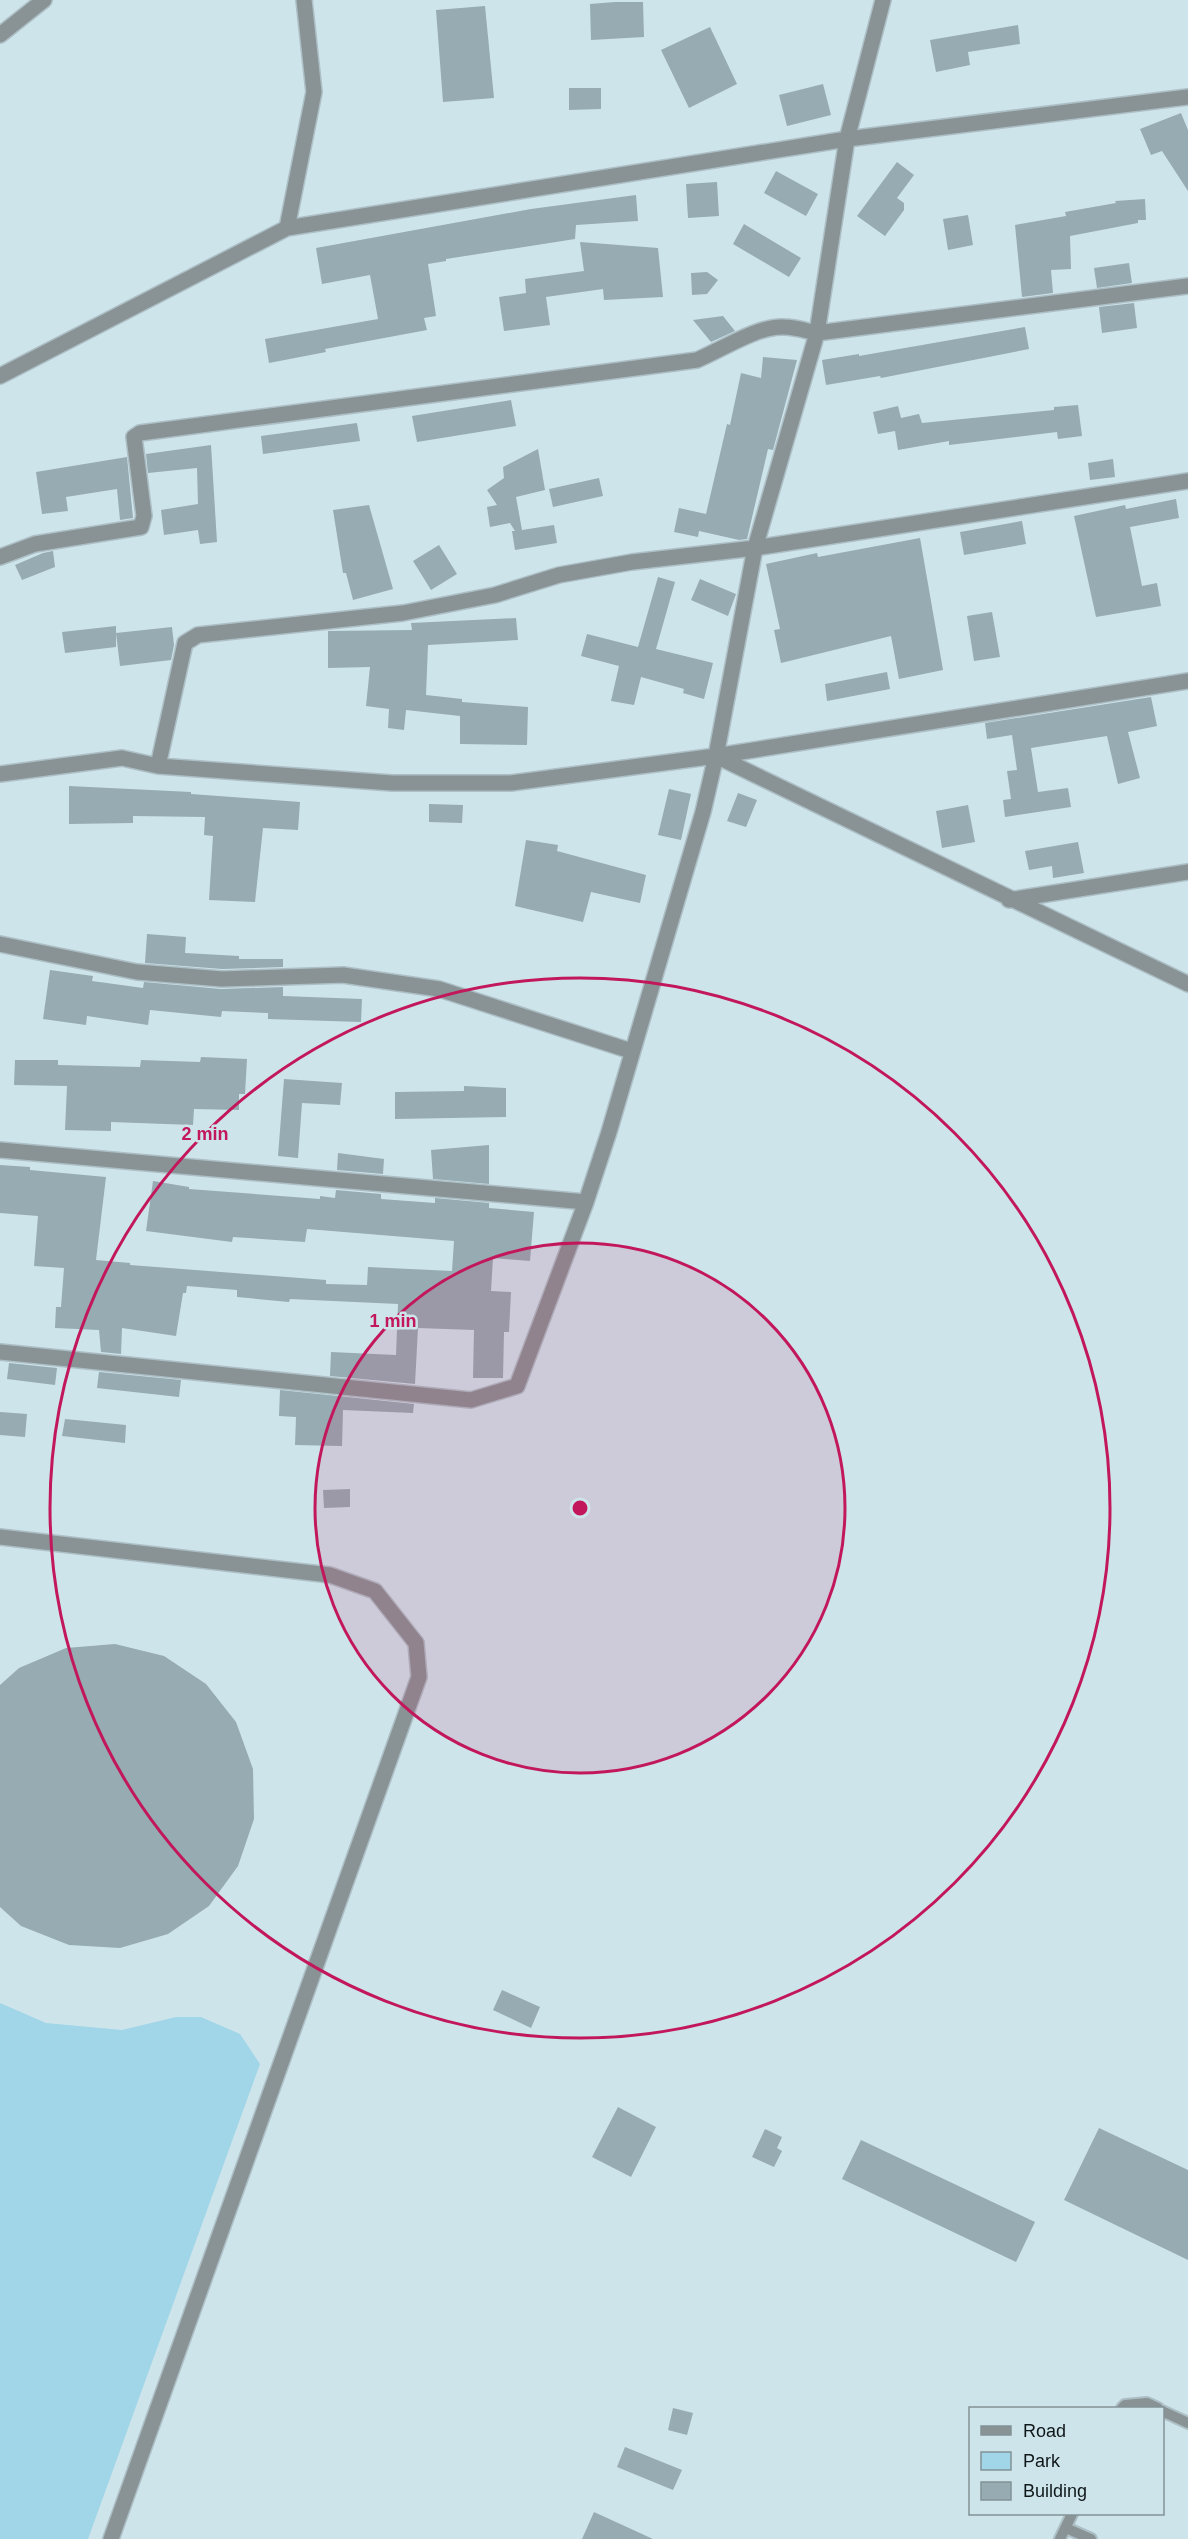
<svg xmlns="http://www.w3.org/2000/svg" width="1188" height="2539" viewBox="0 0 1188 2539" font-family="Arial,sans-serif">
  <rect width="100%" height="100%" fill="#cee4eb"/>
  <path fill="#a0d6e7" d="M0,2003L46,2023L122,2030L176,2017H201L240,2034L260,2064L88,2539H0Z"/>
  <path fill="#96abb2" d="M615,2H643L644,37L591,40L590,4Z
    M485,6L494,98L443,102L436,10Z
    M1018,25L1020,44L968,52L970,65L936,72L930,40Z
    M710,27L737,84L689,108L661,50Z
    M823,84L831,115L787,126L779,95Z
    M569,88H601V109L569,110Z
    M1181,113L1188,130V191L1162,151L1151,155L1140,129Z
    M897,162L914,175L897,198L904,203V210L885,236L857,216Z
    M776,171L818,194L806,216L764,193Z
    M717,182L719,216L688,218L686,184Z
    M636,195L638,221L576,225L575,239L446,259V261L428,264L436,316L424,318L427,330L325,349L326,352L269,363L265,339L378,319L370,275L322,284L316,248L531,209Z
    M1145,199L1146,220H1138V223L1070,236L1071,269L1051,270L1053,293L1022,297L1015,225L1066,216L1065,212L1116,203L1115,201Z
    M968,215L973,245L948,250L943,219Z
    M744,224L801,258L789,277L733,244Z
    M580,242L658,248L663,297L604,300L603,289L546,297L550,325L504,331L499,297L526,293L525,279L584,271Z
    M1129,263L1132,283L1097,288L1094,268Z
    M707,272L718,280L707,294L692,295L691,273Z
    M1134,303L1137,328L1102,333L1099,307Z
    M723,316L735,331L711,342L693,320Z
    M1025,327L1029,349L881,378L880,376L826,385L822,360L859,354V356Z
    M763,357L797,360L773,450L768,449L747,539L739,540L699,531L698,537L674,532L679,508L706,514L727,424L730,425L741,373L761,378Z
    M511,400L516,426L417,442L412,416Z
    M1078,405L1082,436L1058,439L1057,432L949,445V441L898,450L895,431L878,434L873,412L898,406L901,418L919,414L922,423L1054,410V407Z
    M357,423L360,441L263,454L261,436Z
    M211,445L217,542L200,544L198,530L164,535L161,510L198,504L197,468L148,473L146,454Z
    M538,449L545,490L516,497L522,530L554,525L557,543L515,550L512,531H515L510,523L490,527L487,507L497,505L487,490L504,478L503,467Z
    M127,457L133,518L120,520L117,489L66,497L68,511L42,514L36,472Z
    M1113,459L1115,477L1090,480L1088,463Z
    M599,478L603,496L553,507L549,489Z
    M1176,499L1179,518L1130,527L1142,586L1157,583L1161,606L1096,617L1074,516L1125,505L1126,509Z
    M369,505L393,589L353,600L346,573H343L333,510Z
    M1022,521L1026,544L964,555L960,532Z
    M920,538L943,670L899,679L891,636L781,663L774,630L780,629L766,564L817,553L818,557Z
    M439,545L457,574L431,590L413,561Z
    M53,551L55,567L22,580L15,565L43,553Z
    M658,577L675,582L656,649L713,663L704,699L683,693L684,689L641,677L634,705L611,701L619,666L581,656L587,634L638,647Z
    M700,579L736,594L728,616L691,600Z
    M992,612L1000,657L974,661L967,616Z
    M516,618L518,640L428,645L426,695L462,699V702L528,707L527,745L460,744V716L406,710L404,730L388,728L389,709L366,706L370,667L328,668V631L412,630L411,623Z
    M116,626V647L65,653L62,632Z
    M172,627L174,645L171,660L120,666L116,633Z
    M887,672L890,689L827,701L825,684Z
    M1151,697L1157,726L1128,732L1140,778L1118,784L1107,736L1031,748L1038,792L1068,788L1071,807L1005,817L1003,800L1011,799L1007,771L1017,770L1012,735L987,739L985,723Z
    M69,786L191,792V794L300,802L298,830L263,828L255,902L209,900L213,836L204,835L205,817L133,816V823L69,824Z
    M669,789L691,794L681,840L658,835Z
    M738,793L757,800L746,827L727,821Z
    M429,804L463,805L462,823L429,822Z
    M968,805L975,842L942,848L936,811Z
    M526,840L558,845L557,851L646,875L640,903L591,892L583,922L515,906Z
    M1078,842L1084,873L1053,878L1052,866L1029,870L1025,851Z
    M147,934L186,937L185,953L239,956V959H283V967L222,969L145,963Z
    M50,970L93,976L92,981L143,988L144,982L221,989L283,987V996L362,999L361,1022L268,1019V1013L222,1011L221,1017L150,1010L148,1025L87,1016L86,1025L43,1019Z
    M201,1057L247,1059L245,1094H239V1110L194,1109L193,1125L111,1122V1131L65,1130L67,1086L14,1085L15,1060H58V1065L140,1067L141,1060L200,1062Z
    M284,1079L342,1083L340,1105L302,1103L298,1158L278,1156Z
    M464,1086L506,1088V1117L395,1119V1092L464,1091Z
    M489,1145V1184L433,1179L431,1150Z
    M338,1153L384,1159L383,1174L337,1170Z
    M0,1165L30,1167V1170L106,1177L96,1260L130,1263V1265L326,1280V1284L367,1285L368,1267L452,1271L454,1241L307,1229L305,1242L233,1237L232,1242L146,1231L153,1181L189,1187V1189L320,1199V1196L335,1198L336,1190L381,1194V1199L435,1203V1198L489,1203V1208L534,1212L530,1261L493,1258L491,1291L511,1292L509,1332H504L503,1378H473L474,1330L418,1328L415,1384L330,1376L331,1352L396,1355L398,1304L290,1299L289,1302L237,1297V1290L187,1286L186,1293H183L176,1336L122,1328L121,1354L101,1352L99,1330L55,1328L56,1307H61L64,1268L34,1266L38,1216L0,1213Z
    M9,1363L57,1368L55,1385L7,1379Z
    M99,1372L181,1380L179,1397L97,1388Z
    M280,1390L414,1404L413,1413L343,1410L342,1446L295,1445L296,1417L279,1416Z
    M0,1412L27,1414L25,1437L0,1435Z
    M65,1419L126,1425L125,1443L62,1436Z
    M350,1489V1507L324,1508L323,1490Z
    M115,1644L164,1656L206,1684L236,1722L253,1769L254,1819L238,1866L209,1906L168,1934L120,1948L69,1945L21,1926L0,1907V1685L19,1668L66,1648Z
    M502,1990L540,2007L531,2028L493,2010Z
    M618,2107L656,2127L631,2177L592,2157Z
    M1099,2128L1188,2170V2260L1064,2200Z
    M765,2129L782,2137L777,2148L782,2151L774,2167L752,2157Z
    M861,2140L1035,2222L1016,2262L842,2179Z
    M673,2408L693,2413L687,2435L668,2430Z
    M625,2447L682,2470L673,2490L617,2467Z
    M594,2512L653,2539H582Z"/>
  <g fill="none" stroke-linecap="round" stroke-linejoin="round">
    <defs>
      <path id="lane" d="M1122,2408L1125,2405L1147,2403L1158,2408
        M1162,2411L1188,2423
        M1066,2528L1091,2539
        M1060,2539L1072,2514"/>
      <path id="street" d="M0,35L44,0
        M287,228L314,92L304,0
        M0,376L287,228L847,139L1188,97
        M0,557L35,544L141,527L144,516L134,437L140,433L697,360C721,350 759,325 784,327C795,327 807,331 817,333L1188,286
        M716,756L1188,984
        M158,766L185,643L198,635L403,613L495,595L559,575L632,562L755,548L1188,481
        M0,774L122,758L158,766L392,783H511L716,756L1188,681
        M1009,900L1188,872
        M0,944L137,972L222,979L343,975L439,989L631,1051
        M0,1150L586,1202
        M0,1352L471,1400L517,1386L586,1202L609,1132L703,812L716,756L755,548L817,333L847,139L883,0
        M0,1537L330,1575L375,1591L416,1643L419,1677L111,2539"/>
    </defs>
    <use href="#lane" stroke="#acbfc5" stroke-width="14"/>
    <use href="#street" stroke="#acbfc5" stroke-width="18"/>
    <use href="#lane" stroke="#899295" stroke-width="10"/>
    <use href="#street" stroke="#899295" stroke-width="15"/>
  </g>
  <circle cx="580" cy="1508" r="265" fill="#c2185b" fill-opacity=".12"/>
  <g fill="none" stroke="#c2185b" stroke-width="3">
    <circle cx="580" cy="1508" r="265"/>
    <circle cx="580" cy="1508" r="530"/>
  </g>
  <circle cx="580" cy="1508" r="9" fill="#c2185b" stroke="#cee4eb" stroke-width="3"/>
  <g font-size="18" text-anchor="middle" font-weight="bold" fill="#c2185b" stroke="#cee4eb" stroke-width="5" stroke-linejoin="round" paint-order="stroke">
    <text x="205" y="1140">2 min</text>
    <text x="393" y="1327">1 min</text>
  </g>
  <rect x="969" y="2407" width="195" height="108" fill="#cee4eb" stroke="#829297" stroke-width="1.5"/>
  <rect x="981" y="2426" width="30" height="9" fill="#899295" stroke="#829297" stroke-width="1.5"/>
  <text x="1023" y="2437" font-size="18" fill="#0f1719">Road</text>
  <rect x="981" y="2452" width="30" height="18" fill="#a0d6e7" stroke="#829297" stroke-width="1.5"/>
  <text x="1023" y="2467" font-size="18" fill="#0f1719">Park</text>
  <rect x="981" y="2482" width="30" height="18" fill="#96abb2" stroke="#829297" stroke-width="1.5"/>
  <text x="1023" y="2497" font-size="18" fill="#0f1719">Building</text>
</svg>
